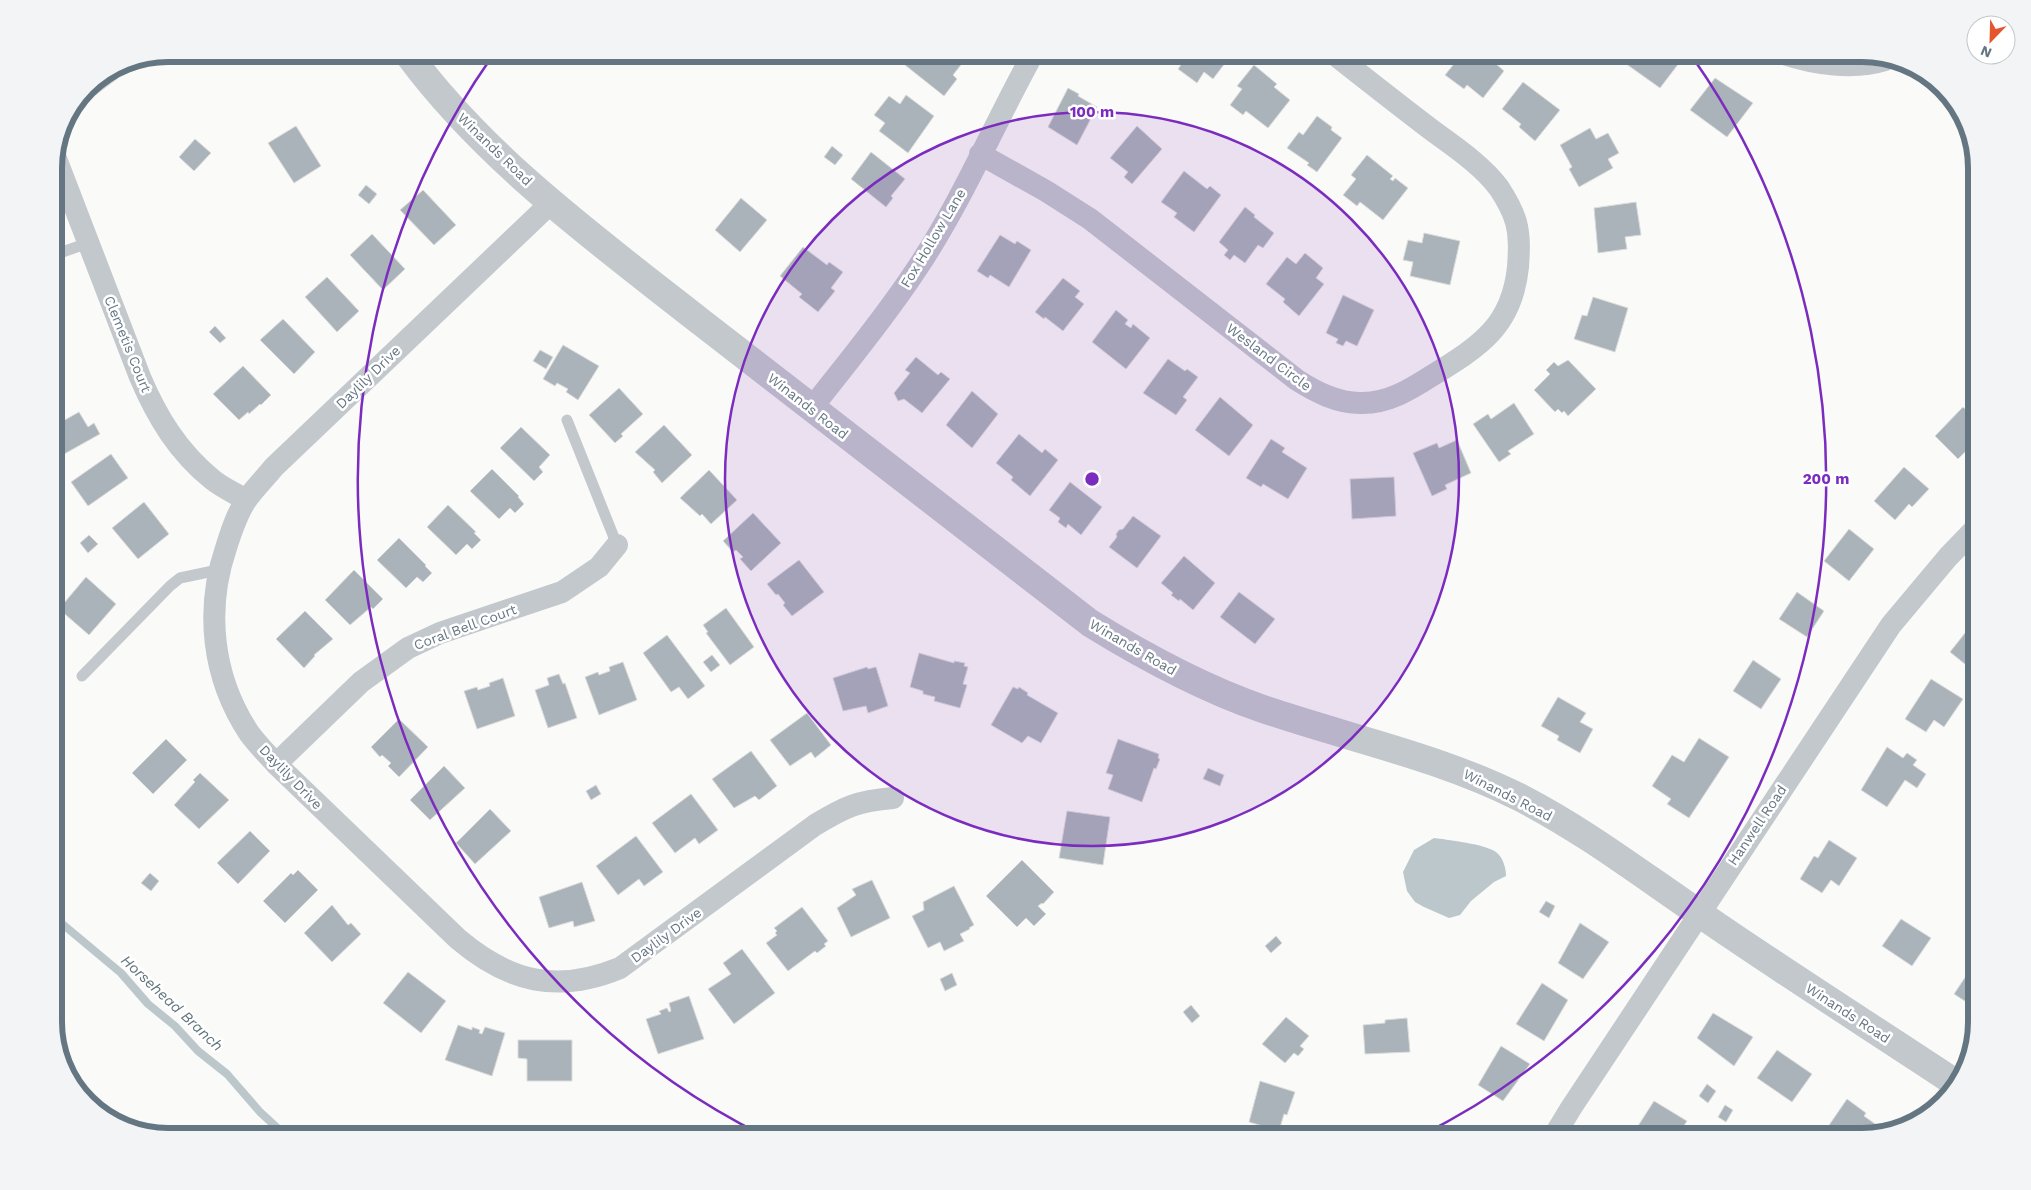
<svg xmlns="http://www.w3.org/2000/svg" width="2031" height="1190" viewBox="0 0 2031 1190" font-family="'Work Sans',sans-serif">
  <rect width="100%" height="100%" fill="#fafaf8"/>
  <path fill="#bbc7cb" d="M1434,838C1448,840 1485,844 1496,852C1503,857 1506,868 1506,876L1494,882L1471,901L1460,915L1449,918L1424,907L1415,902L1407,891L1403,872L1414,850Z"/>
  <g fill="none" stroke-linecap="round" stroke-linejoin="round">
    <path stroke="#bbc7cb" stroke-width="8" d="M54,917L121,973L148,1004L175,1026L198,1051L227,1074L260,1112L286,1136"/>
  </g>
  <path fill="#aab3b9" stroke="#dcdcda" d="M916,54H963L967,57L953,75L957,79L944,96L905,65Z
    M1181,54H1232L1213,79L1204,72L1197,83L1178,69L1186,58Z
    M1462,54H1502L1495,63L1504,71L1483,98L1467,85L1464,89L1445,75Z
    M1622,54H1686L1660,88L1622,61L1625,57Z
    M1254,65L1277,84L1274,87L1290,100L1268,128L1246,111L1243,115L1230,105L1242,89L1237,86Z
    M113,71L118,78L90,99L84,92L88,87Z
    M1715,78L1753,103L1727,137L1690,110Z
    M1523,82L1560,110L1535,141L1519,127L1521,124L1502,109Z
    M1068,88L1079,94L1078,96L1097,107L1077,145L1048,127Z
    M906,95L934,116L908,153L879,131L885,123L874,115L889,96L900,104Z
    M1317,116L1332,127L1331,130L1342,138L1317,172L1307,165L1309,163L1287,148L1299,132L1303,135Z
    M296,126L321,166L294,183L268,143Z
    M1137,126L1162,149L1132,184L1124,177L1128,172L1110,158Z
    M1590,128L1596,139L1608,133L1619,153L1608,159L1613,168L1579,187L1569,169L1572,167L1560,145Z
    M195,139L211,153L194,171L179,157Z
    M832,146L843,155L835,165L824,157Z
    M871,152L905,179L891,196L893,198L886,207L851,179Z
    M1367,155L1393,176L1390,179L1393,181L1395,178L1408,188L1383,220L1360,202L1357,206L1343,195L1356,179L1351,175Z
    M1184,171L1207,189L1210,186L1221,195L1194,232L1174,217L1177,213L1161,202Z
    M366,185L377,194L369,204L358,195Z
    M423,190L456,225L434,245L400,210Z
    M741,198L767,220L740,252L715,230Z
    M1636,202L1641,235L1625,237L1627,249L1598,253L1594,208Z
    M1245,207L1255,215L1254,217L1274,233L1263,248L1258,245L1245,263L1234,255L1230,260L1224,255L1228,250L1219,242Z
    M1424,233L1460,241L1450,285L1410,276L1413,262L1403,260L1408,240L1422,243Z
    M372,234L405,269L383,290L350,255Z
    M1000,235L1015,244L1017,241L1031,250L1009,287L990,275L988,278L977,271Z
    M803,247L827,265L829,262L843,272L831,288L835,291L818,312L799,297L802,294L780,276Z
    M1305,253L1323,268L1316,278L1324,284L1299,316L1283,302L1285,299L1266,284L1287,257L1296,264Z
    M327,277L359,311L337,332L305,297Z
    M1063,278L1080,291L1075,297L1084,304L1063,331L1045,317L1044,319L1035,312Z
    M1343,295L1374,310L1357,346L1346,341L1343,346L1336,343L1338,339L1326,333Z
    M1593,297L1628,308L1615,352L1574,339L1582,315L1587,316Z
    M1116,310L1128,320L1125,324L1131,328L1133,324L1150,338L1126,369L1092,342Z
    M283,319L315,352L294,374L260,340Z
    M215,326L226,338L220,343L209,332Z
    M563,345L599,366L578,400L566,392L568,389L557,383L555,386L543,379Z
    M540,350L553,357L546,369L533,361Z
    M916,357L938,375L941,372L950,379L922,413L904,399L898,401L894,393L910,373L905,370Z
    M1168,359L1185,371L1187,369L1198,377L1183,397L1187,400L1176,415L1143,393Z
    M1568,360L1596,389L1568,416L1564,411L1562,413L1558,409L1555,412L1534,390L1550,374L1546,370L1554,362L1558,366Z
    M243,366L271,395L261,405L260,404L249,414L248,412L239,420L213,394Z
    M54,369L60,383L57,384L60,392L54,394Z
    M619,388L643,414L621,434L623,436L615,443L589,415Z
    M972,391L998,414L972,448L946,425Z
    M1220,397L1253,425L1229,456L1195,430Z
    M1514,403L1534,434L1508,451L1511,454L1499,462L1473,424L1488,414L1491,419Z
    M1963,407L1977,421V440L1958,459L1935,436Z
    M79,412L88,427L94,423L100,434L57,458L54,453V426Z
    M664,425L692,455L662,483L653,472L655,470L635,452Z
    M521,427L550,455L539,467L543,472L534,481L500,448Z
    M1019,434L1042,453L1045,449L1058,460L1030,496L1011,480L1013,477L996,463Z
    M1271,439L1285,448L1282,452L1307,468L1288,499L1263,484L1261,487L1246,478Z
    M1457,440L1471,473L1445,485L1447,489L1432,496L1413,453L1437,443L1439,448Z
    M111,454L128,478L88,506L71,482Z
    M1904,467L1929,489L1912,507L1909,504L1895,520L1874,501Z
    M492,469L519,496L518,497L524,504L515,513L510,508L499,519L470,491Z
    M709,470L737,500L711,524L702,514L700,516L680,498Z
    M1394,477L1396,516L1352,519L1350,479Z
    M1070,482L1102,507L1081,535L1068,524L1066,528L1058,522L1060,518L1049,510Z
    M144,502L169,534L138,559L112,528Z
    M448,505L476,532L474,533L481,540L472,549L467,544L456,555L427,527Z
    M753,513L781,543L751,571L740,559L743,557L736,550L733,552L723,541Z
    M1133,516L1161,536L1137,568L1109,547L1117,537L1116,534L1119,530L1123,529Z
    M1849,529L1874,549L1849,581L1824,561Z
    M89,535L98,544L88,553L80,543Z
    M399,538L426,565L425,566L432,573L423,582L417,577L406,588L377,560Z
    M1184,556L1215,583L1193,610L1180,599L1179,601L1171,595L1173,593L1161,583Z
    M799,560L824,592L792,616L783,605L785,603L778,594L776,595L767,584Z
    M354,570L383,599L373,609L371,607L350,625L325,600Z
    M86,577L116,604L89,635L59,609Z
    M1239,592L1275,619L1255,644L1220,617Z
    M1797,592L1824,611L1807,637L1779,619Z
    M726,608L754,647L730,665L706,633L708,632L703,625Z
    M305,611L333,639L314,655L315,656L304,668L276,639Z
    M1977,624V661L1971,669L1950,652L1965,633L1967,636Z
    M667,635L705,686L688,699L679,687L671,692L643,653Z
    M54,652L63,653L57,680H54Z
    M919,653L954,663V661L965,663L964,666L968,667L963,684L967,685L960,708L934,701L935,697L923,694V691L910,687Z
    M712,655L720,665L711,672L703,662Z
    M1753,660L1781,679L1761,709L1733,691Z
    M623,662L637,700L599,715L585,677L598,672L599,675L610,671L609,667Z
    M867,667L868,669L876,667L888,706L868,713L866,706L843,711L833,678Z
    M559,674L563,684L565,683L577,718L548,728L535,690L549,685L547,678Z
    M503,678L515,716L477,729L464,691L477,687L478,690L490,686L489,683Z
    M1931,679L1963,699L1944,727L1934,720L1926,732L1905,719Z
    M1013,687L1018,689L1019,687L1028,693L1027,695L1058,713L1041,743L1028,736L1022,743L991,725Z
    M1558,697L1586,713L1580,722L1593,729L1580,753L1557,740L1559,736L1541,726Z
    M807,713L831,745L815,758L811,752L790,766L770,740Z
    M399,719L428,747L399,777L388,766L391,763L382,755L380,757L371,747Z
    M1699,738L1729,757L1689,818L1667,804L1671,799L1652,786L1672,755L1684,762Z
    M166,739L187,760L153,794L132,773Z
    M1118,739L1159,754L1158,758L1160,759L1156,769L1154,768L1142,802L1108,789L1113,775L1106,773Z
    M1887,747L1903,758L1907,753L1917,760L1913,765L1926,774L1917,788L1905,780L1887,807L1861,790Z
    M751,751L777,786L759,800L755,796L734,808L712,779Z
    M444,766L465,788L430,820L410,800Z
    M1208,768L1224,775L1220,786L1203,779Z
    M200,773L229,800L199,829L174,805L195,782L193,780Z
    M596,785L601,794L591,800L586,791Z
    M691,794L718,830L699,844L695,838L675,853L652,823Z
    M490,809L511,831L475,864L456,843Z
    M1067,811L1110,817L1103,865L1059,858Z
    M250,831L270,851L238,884L217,863Z
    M636,836L663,872L644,886L639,879L618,895L596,866Z
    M1829,840L1857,858L1839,886L1831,880L1822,893L1800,879L1814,856L1818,858Z
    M1022,860L1054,892L1043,904L1042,903L1038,906L1046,914L1034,926L1026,918L1017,927L986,896Z
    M298,870L318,890L285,923L263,901L291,873L293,875Z
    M150,873L159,881L151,891L141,883Z
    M872,880L890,918L851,937L837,908L856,895L852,889Z
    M582,882L595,921L574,927L573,921L549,928L539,897Z
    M954,886L974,925L969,928L970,929L960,934L964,941L944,951L940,942L928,948L912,916L924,910L923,902Z
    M1546,901L1555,906L1549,918L1539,912Z
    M332,905L348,925L351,923L361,934L332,962L304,933Z
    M802,907L828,941L824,944L826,946L817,953L815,951L788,971L766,943L777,935L775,933L777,931L774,928Z
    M1901,919L1931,938L1912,966L1882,946Z
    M1580,923L1609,942L1583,979L1558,963Z
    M1276,936L1282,943L1271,953L1265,946Z
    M742,949L775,993L734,1024L708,989L731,974L723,963Z
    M1972,967L1977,971V1009L1954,994Z
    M408,972L446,1001L421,1033L383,1003Z
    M952,973L957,985L945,991L940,979Z
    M1542,983L1568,1000L1544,1041L1516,1024Z
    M689,996L704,1039L658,1054L646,1019L661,1014L659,1011L667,1008L669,1012L671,1011L669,1003Z
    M1191,1005L1200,1016L1192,1023L1183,1012Z
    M1713,1013L1753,1037L1734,1066L1697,1038Z
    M1286,1017L1309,1036L1300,1046L1304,1049L1298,1056L1294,1053L1285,1063L1262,1044Z
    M1407,1018L1410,1052L1365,1054L1363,1025L1385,1023V1020Z
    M458,1025L472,1030V1027L480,1030L479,1033L482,1034L485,1027L505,1033L492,1076L445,1060Z
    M518,1040H572V1081H527V1059L518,1058Z
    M1501,1046L1530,1064L1503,1101L1478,1085Z
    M1777,1050L1812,1074L1792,1102L1757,1078Z
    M1260,1081L1295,1092L1287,1115L1284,1114L1279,1131L1249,1122Z
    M1707,1084L1716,1091L1708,1103L1699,1096Z
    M1847,1099L1866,1113L1864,1116L1878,1126L1873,1133L1862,1136H1833L1825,1131Z
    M1654,1101L1687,1121L1677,1136H1636L1639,1132L1636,1129Z
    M1725,1105L1733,1110L1726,1122L1718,1117Z
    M1113,1128L1145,1130V1136H1113Z"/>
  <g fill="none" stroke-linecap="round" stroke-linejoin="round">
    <path stroke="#c3c8cc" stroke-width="11" d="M54,255L88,243
      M567,420L617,545
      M82,676L170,586L180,578L218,570"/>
    <path stroke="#c3c8cc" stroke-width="22" d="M1784,54C1814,64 1854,70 1885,60
      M980,154L1046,191L1090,219L1297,380C1316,392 1337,403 1360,403C1388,404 1411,389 1433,375C1480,346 1512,326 1518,267C1519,252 1520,237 1516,222C1513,212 1505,197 1499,188C1483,166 1455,147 1433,131C1400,106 1367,80 1334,54
      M55,156L140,377C157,417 178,452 213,480C223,488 235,493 246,500
      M552,202L274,467C265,478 255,488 247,499C237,513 231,532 226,548C205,610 212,677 249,733C257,744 267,754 276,764L458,939C509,982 557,994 620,968L815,825C845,807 857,801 893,798
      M811,409C846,364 883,320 914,273C961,204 993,126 1033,54
      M276,764L361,682L408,648L440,633L562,592L599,567L617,545
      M1554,1136L1571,1108L1891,625L1948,557L1977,527"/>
    <path stroke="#c3c8cc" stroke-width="28" d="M408,54C486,160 598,241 701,322C830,423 960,523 1090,623C1145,657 1202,688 1263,709C1351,739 1437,756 1521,798C1585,831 1641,874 1700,914C1784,972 1871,1027 1957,1084"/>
  </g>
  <circle cx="1092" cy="479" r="367" fill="#7b2cbf" fill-opacity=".12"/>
  <g fill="none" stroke="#7b2cbf" stroke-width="2.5">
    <circle cx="1092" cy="479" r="367"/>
    <path d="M764 1136A734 734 0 0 1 491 58M1693 58A734 734 0 0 1 1420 1136"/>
  </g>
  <g text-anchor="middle" stroke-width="5" stroke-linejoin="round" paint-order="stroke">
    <g font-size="14" fill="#657683" stroke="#fff">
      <text transform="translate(495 149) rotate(44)" y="5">Winands Road</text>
      <text transform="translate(933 238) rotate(-59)" y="5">Fox Hollow Lane</text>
      <text transform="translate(128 344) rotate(68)" y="5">Clemetis Court</text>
      <text transform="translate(1269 357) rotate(37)" y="5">Wesland Circle</text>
      <text transform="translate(368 377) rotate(-44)" y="5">Daylily Drive</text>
      <text transform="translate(808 406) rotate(38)" y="5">Winands Road</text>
      <text transform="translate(465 627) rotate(-20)" y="5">Coral Bell Court</text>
      <text transform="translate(1133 647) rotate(30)" y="5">Winands Road</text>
      <text transform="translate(291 777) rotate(46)" y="5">Daylily Drive</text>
      <text transform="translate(1508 795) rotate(27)" y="5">Winands Road</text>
      <text transform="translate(1757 825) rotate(-56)" y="5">Hanwell Road</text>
      <text transform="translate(666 935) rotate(-36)" y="5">Daylily Drive</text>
      <text transform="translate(1848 1013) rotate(33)" y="5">Winands Road</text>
    </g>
    <g font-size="15" font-style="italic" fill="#60757c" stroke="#fff">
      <text transform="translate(172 1003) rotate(43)" y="5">Horsehead Branch</text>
    </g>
  </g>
  <path d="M0 0H2031V1190H0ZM168 62H1862A106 106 0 0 1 1968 168V1022A106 106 0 0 1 1862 1128H168A106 106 0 0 1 62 1022V168A106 106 0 0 1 168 62Z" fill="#f3f4f5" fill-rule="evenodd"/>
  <path fill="none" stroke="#657683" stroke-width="6" d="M168 62H1862A106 106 0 0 1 1968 168V1022A106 106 0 0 1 1862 1128H168A106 106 0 0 1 62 1022V168A106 106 0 0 1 168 62Z"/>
  <circle cx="1092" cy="479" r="8" fill="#7b2cbf" stroke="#fff" stroke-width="2.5"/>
  <g font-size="15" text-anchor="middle" font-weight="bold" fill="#7b2cbf" stroke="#fff" stroke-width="5" stroke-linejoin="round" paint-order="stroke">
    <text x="1092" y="117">100 m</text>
    <text x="1826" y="484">200 m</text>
  </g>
  <g transform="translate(1991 40) rotate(203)"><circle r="24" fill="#ffffff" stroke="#c1c8cd"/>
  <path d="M0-4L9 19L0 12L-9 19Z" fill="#e4572e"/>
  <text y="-8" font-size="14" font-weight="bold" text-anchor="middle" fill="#657683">N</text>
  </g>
</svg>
